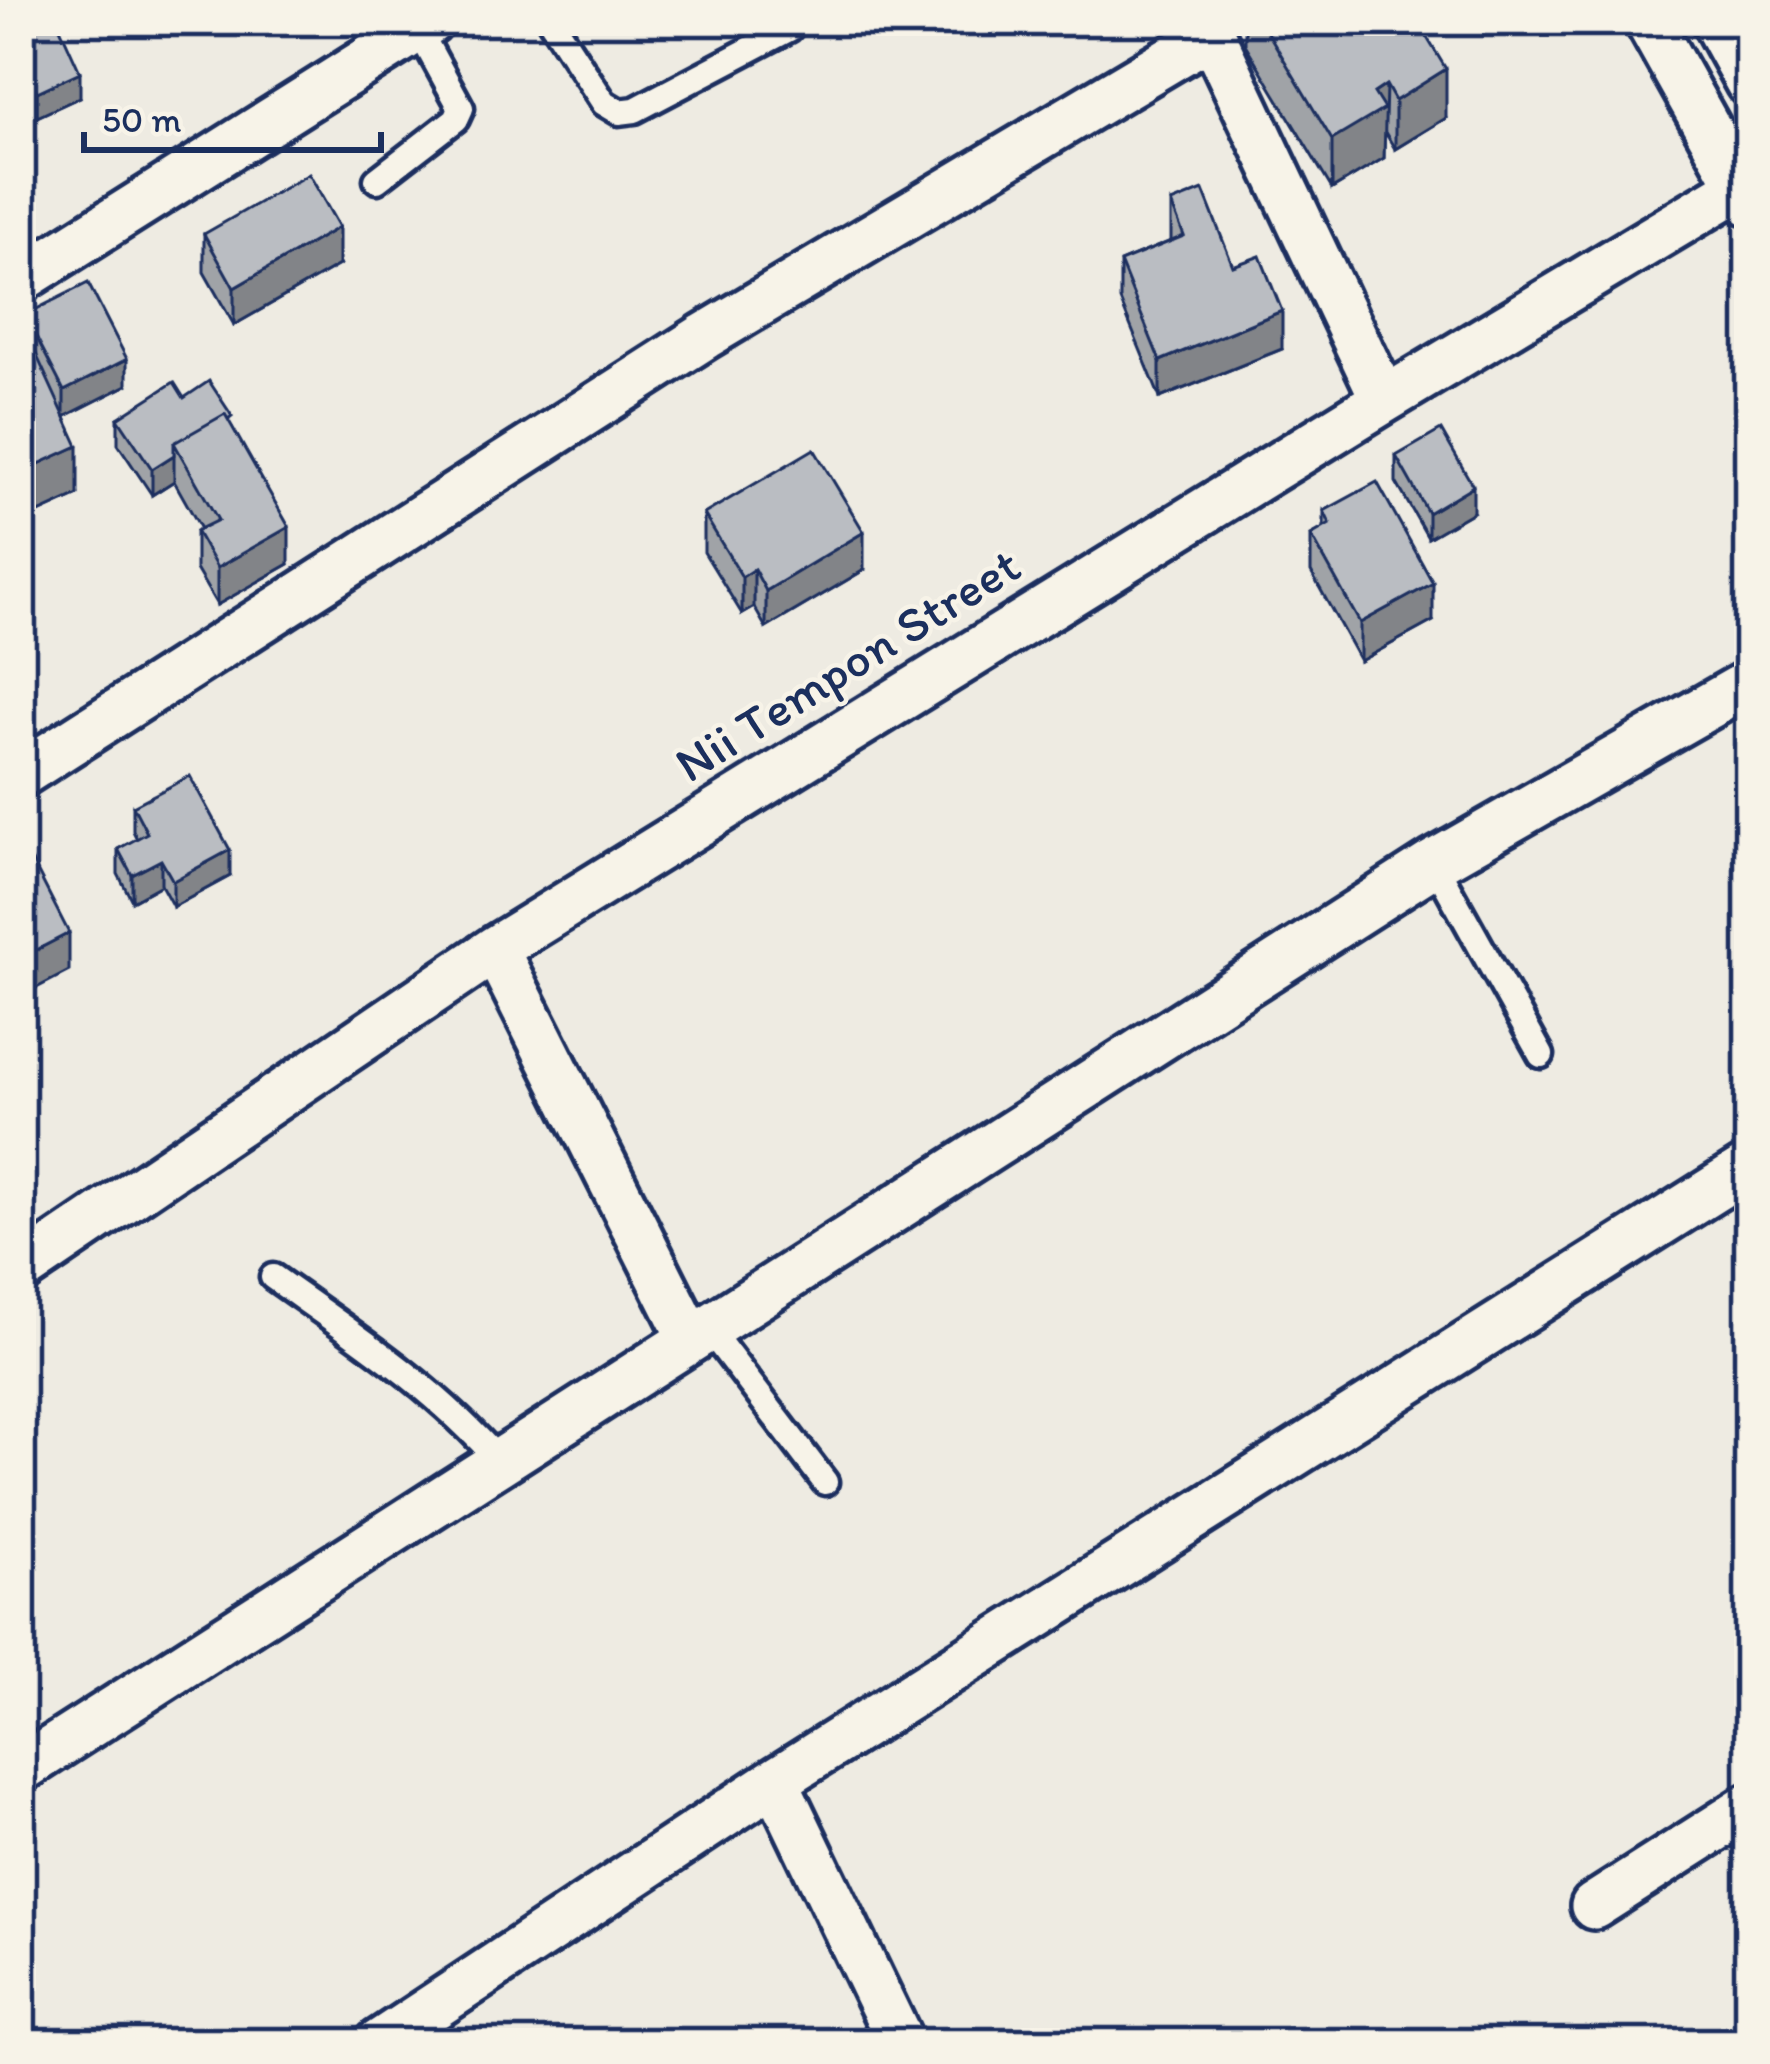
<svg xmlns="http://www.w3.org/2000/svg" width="1770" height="2064" viewBox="0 0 1770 2064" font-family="Itim,sans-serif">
  <rect width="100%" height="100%" fill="#eeebe2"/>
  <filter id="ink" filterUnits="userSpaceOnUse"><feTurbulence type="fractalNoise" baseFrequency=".00833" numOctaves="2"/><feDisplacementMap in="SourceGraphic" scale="24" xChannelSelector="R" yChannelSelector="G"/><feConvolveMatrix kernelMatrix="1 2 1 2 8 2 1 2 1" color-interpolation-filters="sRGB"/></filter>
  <g filter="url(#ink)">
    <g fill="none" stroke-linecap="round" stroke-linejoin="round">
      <defs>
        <path id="lane" d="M551,21L604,103L619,112L635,110L789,29
          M377,180L456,119L461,108L418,29
          M1434,863L1541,1055
          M273,1277C353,1334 435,1387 500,1462
          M708,1328L825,1482"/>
        <path id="street" d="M1205,21L1384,400
          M1648,21L1749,202
          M1715,21L1749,83
          M21,279L430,21
          M21,774L705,336L1211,35
          M495,949L691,1339
          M21,1270L495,949L1384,400L1749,181
          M21,1769L1434,863L1749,683
          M775,1781L901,2043
          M1594,1906L1749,1807
          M379,2043L775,1781L1749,1167"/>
      </defs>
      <use href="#lane" stroke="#1b2f5e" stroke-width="33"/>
      <use href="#street" stroke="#1b2f5e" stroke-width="54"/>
      <use href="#lane" stroke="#f7f3e8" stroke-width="24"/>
      <use href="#street" stroke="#f7f3e8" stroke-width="45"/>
    </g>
    <path fill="#a0a3a7" stroke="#1b2f5e" stroke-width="3" d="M21,21L80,97L37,117L21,83Z
      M1245,21H1417L1446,118L1395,149L1386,134L1384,136V158L1332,189L1245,44Z
      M1171,203L1233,266L1282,349L1160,398L1120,300V262L1171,241Z
      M204,234L339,265L234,325L204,272Z
      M25,315L127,385L65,416L78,495L21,521V321L25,331Z
      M184,398L232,427L289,564L217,605L196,569V531L201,529L174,481L152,495L118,444V418Z
      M1396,456L1473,512L1428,538L1396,482Z
      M1324,511L1433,621L1360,661L1311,572V535L1324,528Z
      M704,514L864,570L766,628L754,607L742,614L704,552Z
      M133,806L230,876L173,907L161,885L132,901L118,874V849L137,839L133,831Z"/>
    <path fill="#828488" stroke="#1b2f5e" stroke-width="3" d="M1446,69V118L1395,149V101Z
      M80,72V97L37,117V92Z
      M1386,85L1384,158L1332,189V140L1374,93Z
      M339,227V265L234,325V288Z
      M1282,311V349L1160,398V361Z
      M127,359V385L64,417V391Z
      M78,446V495L21,521V472Z
      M174,455V481L152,495V469Z
      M1473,486V512L1428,538V513Z
      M289,527V564L217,605V568Z
      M864,532V570L766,628V591Z
      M754,569V607L742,614V577Z
      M1433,583V621L1360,661V623Z
      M230,850V876L173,907V881Z
      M161,860V885L132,901V875Z
      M69,933V971L21,996V958Z"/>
    <path fill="#babdc2" stroke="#1b2f5e" stroke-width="3" d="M21,21H57L80,72L37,92L21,57Z
      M1261,21H1417L1446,69L1395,101L1386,85L1374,93L1384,109L1332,140Z
      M309,174L339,227L234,288L204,234Z
      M1203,190L1233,266L1260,256L1282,311L1160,361L1120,262L1184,236L1171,203Z
      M88,283L127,359L64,391L25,315Z
      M21,321L78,446L21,472Z
      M209,381L232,416L228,419L225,414L174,443V455L152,469L118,418L174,382L184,398Z
      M225,414L289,527L217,568L196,531L218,520L174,443Z
      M1441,430L1473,486L1428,513L1396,456Z
      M814,449L864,532L766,591L754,569L742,577L704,514Z
      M1377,482L1433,583L1360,623L1311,535L1330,524L1324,511Z
      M190,776L230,850L173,881L161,860L132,875L118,849L147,833L133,806Z
      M26,849L69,933L21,958V852Z"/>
  </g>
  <g text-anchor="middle" stroke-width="9" stroke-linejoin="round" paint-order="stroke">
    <g font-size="51" fill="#1b2f5e" stroke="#f7f3e8">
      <text transform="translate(847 664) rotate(-32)" y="18">Nii Tempon Street</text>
    </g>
  </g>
  <rect width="1770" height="2064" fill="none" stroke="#f7f3e8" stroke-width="72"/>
  <rect x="36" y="36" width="1698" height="1992" fill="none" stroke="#1b2f5e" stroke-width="4.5" filter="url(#ink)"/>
  <path d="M84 132v18h297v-18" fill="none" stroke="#1b2f5e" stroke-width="6"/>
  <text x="102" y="132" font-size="36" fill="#1b2f5e" stroke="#f7f3e8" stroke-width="9" paint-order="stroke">50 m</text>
</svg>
